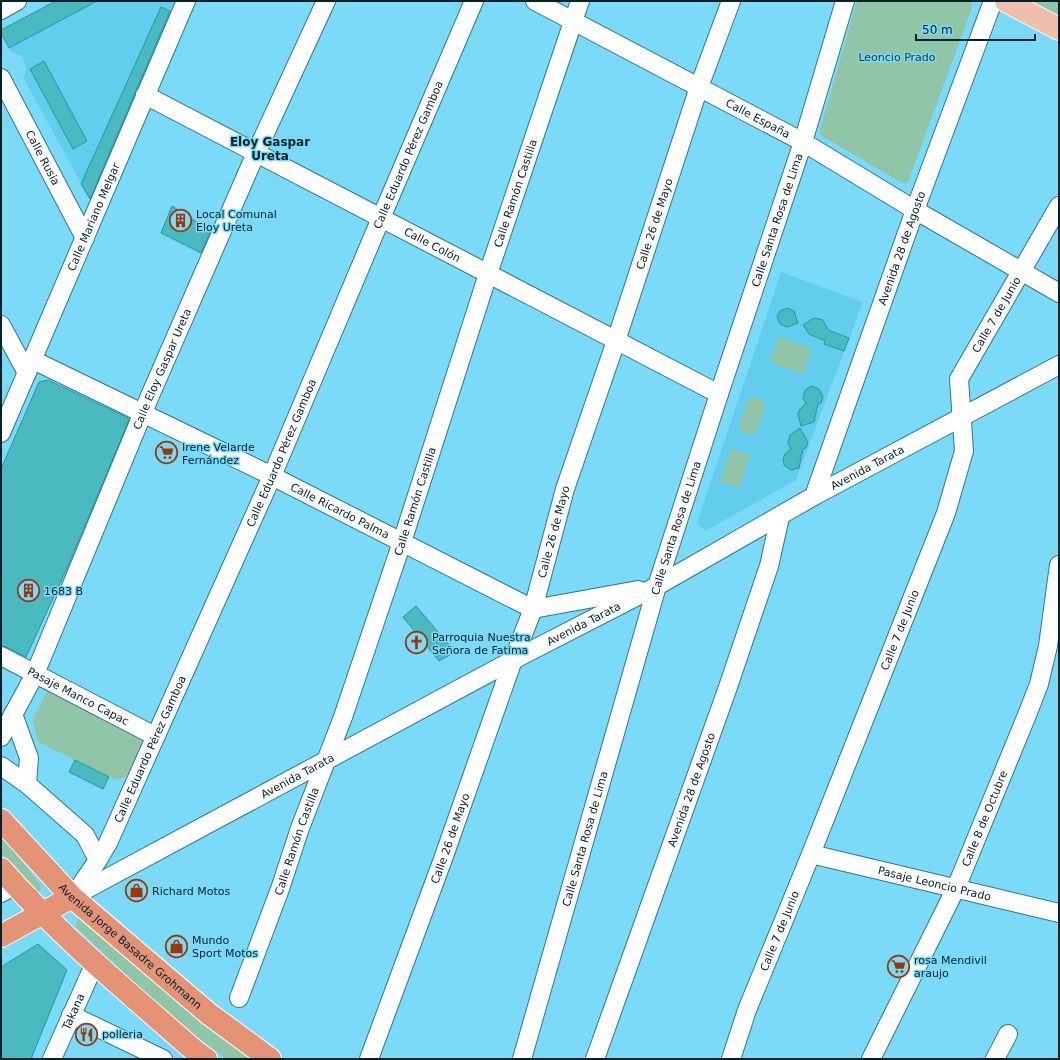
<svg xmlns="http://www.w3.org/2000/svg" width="1060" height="1060" viewBox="0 0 1060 1060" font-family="'DejaVu Sans',sans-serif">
  <rect width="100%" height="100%" fill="#7bdaf7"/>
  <path fill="#62cded" d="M56,1H184L99,200H90L23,77L27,68L22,56L11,52L1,33L3,29Z
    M781,272L863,302L796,480L705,531L697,523Z"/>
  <path fill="#90c5a8" d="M857,1H971L972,8L908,182L904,183L900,182L822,136L819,133Z
    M1025,1H1059V19Z
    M778,337L812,349L803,374L770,362Z
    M749,396L766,402L755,436L738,430Z
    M731,449L750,455L739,488L720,482Z
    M47,692L139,735L142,742L129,775L116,780L38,742L32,719Z
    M1,836L40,884L41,888L38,893L35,894L1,854Z
    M78,918H84L181,1006L253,1059H226L171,1017L76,927Z"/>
  <path fill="#4bbac0" stroke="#21999f" d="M56,1H97L9,48L1,33V30Z
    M161,7L170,11L90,199L81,184Z
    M44,61L87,141L73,149L30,69Z
    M172,206L211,231L201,253L161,233Z
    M787,308L794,311L798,323L787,327L780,324L777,317L780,311Z
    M814,318L823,320L828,330L849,338L844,351L824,344L825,341L809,334L803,325Z
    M48,380L128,418L129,420L68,566L26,657L6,647L1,646V469L39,382Z
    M812,386L819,389L823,397L821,403L818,404L814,422L801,426L798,414L800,409L806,404L803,398L805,390Z
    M800,428L808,442L806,448L803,449L799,468L791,470L784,465L783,459L785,454L791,449L788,443L790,435Z
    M416,606L455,652L439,661L403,617Z
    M75,760L109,777L103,789L69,772Z
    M38,944L67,970L31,1059H1V967Z"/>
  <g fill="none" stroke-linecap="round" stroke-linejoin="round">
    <defs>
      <g id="minor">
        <path id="s1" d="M535,1L803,142L915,210L1059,293"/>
        <path d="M1,10L17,1"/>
        <path id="s2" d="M1,78L85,238"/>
        <path id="s3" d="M145,95L719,394"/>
        <path d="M1,325L27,373"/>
        <path id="s4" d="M33,360L272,476L533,609L638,590"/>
        <path id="s5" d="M1,433L186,1"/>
        <path id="s6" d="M814,496L915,210L993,1"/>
        <path id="s7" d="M1,656L155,736"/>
        <path d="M13,714L29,758L27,784"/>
        <path id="s8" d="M1,737L35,674L149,398L256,153L326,1"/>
        <path d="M1,766L27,784L85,835L98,860"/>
        <path id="s9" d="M811,854L1059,913"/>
        <path d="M1,893L15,885"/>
        <path id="s10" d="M74,895L98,860L108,843L272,476L381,218L474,1"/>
        <path id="s11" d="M72,897L513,660L657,586L814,496L1059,365"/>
        <path id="s12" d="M239,998L280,889L300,828L343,717L402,542L488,274L580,1"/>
        <path d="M71,1015L163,1059"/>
        <path id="s13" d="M52,1059L95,963"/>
        <path id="s14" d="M369,1059L443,859L513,660L533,609L565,489L616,341L699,87L731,1"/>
        <path id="s15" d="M522,1059L657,586L719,394L803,142L845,1"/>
        <path id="s16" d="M595,1059L728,687L769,566L780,517"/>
        <path id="s17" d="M731,1059L747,1010L811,854L946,513L964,451L959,379L1059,206"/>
        <path id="s18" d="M871,1059L956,888L1029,710L1039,684L1048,646L1059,565"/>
        <path d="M995,1059L1008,1034"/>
      </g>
      <path id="major" d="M1006,1L1059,29"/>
      <g id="highway">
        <path id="s19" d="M1,820L72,897L209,1014L270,1059"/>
        <path d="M1,869C60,936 129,993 196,1052L206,1059"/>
        <path d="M1,936L72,897"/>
      </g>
    </defs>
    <use href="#minor" stroke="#2d778c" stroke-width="20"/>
    <use href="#major" stroke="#fff" stroke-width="24"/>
    <use href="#highway" stroke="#fff" stroke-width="24"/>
    <use href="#minor" stroke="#fff" stroke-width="18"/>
    <use href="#major" stroke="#efbead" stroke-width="22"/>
    <use href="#highway" stroke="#e59377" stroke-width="22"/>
  </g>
  <defs>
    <symbol id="building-ring" viewBox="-11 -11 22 22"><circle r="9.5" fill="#7bdaf7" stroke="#9c3709" stroke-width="1.5"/><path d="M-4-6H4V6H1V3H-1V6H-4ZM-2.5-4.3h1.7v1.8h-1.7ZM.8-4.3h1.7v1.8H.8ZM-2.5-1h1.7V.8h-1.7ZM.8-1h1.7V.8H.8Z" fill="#9c3709"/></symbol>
    <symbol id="supermarket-ring" viewBox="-11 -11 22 22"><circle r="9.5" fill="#7bdaf7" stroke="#9c3709" stroke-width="1.5"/><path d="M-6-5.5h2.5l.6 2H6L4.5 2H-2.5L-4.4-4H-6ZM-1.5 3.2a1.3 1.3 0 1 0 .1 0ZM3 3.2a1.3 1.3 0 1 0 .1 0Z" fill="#9c3709"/></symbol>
    <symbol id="church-ring" viewBox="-11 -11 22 22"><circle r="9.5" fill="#7bdaf7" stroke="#9c3709" stroke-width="1.5"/><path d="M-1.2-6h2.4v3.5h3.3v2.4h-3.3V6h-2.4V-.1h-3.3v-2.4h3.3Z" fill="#9c3709"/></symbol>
    <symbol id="shop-ring" viewBox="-11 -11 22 22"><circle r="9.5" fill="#7bdaf7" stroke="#9c3709" stroke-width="1.5"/><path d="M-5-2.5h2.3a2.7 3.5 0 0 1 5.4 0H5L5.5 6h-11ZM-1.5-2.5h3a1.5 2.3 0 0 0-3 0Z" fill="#9c3709"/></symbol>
    <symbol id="restaurant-ring" viewBox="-11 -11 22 22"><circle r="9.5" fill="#7bdaf7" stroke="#9c3709" stroke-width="1.5"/><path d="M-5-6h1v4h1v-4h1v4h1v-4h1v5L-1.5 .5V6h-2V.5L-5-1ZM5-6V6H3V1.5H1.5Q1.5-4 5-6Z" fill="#9c3709"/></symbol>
  </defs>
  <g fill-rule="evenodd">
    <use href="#building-ring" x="168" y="208" width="25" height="25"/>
    <use href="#supermarket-ring" x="154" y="440" width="25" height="25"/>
    <use href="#building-ring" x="16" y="578" width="25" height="25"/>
    <use href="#church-ring" x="404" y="630" width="25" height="25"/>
    <use href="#shop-ring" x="124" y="878" width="25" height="25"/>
    <use href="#shop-ring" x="164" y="934" width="25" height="25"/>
    <use href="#supermarket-ring" x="886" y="954" width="25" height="25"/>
    <use href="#restaurant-ring" x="74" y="1022" width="25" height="25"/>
  </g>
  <g text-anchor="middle" stroke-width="3" stroke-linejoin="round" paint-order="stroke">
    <g font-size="11" fill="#163928" stroke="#7bdaf7">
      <text x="897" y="61">Leoncio Prado</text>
    </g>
    <g font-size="11" fill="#02212a" stroke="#7bdaf7">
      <text dy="4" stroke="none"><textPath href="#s1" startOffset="252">Calle España</textPath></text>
      <text dy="4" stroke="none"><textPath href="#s10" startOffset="813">Calle Eduardo Pérez Gamboa</textPath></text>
      <text dy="4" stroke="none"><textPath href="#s2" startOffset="90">Calle Rusia</textPath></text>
      <text dy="4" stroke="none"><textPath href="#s12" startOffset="851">Calle Ramón Castilla</textPath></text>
      <text dy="4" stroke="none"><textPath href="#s5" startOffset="235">Calle Mariano Melgar</textPath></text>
      <text dy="4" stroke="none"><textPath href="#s15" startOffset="877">Calle Santa Rosa de Lima</textPath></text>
      <text dy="4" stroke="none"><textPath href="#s14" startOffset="883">Calle 26 de Mayo</textPath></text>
      <text dy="4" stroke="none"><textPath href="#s3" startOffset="324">Calle Colón</textPath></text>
      <text dy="4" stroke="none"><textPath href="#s6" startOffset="263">Avenida 28 de Agosto</textPath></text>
      <text dy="4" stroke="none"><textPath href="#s17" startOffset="798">Calle 7 de Junio</textPath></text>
      <text dy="4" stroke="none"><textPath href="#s8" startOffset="402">Calle Eloy Gaspar Ureta</textPath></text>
      <text dy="4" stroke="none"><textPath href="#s10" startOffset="489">Calle Eduardo Pérez Gamboa</textPath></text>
      <text dy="4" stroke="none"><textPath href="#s11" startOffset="904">Avenida Tarata</textPath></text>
      <text dy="4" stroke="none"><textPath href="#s12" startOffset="527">Calle Ramón Castilla</textPath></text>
      <text dy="4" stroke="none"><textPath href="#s4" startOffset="342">Calle Ricardo Palma</textPath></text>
      <text dy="4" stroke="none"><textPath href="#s15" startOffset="553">Calle Santa Rosa de Lima</textPath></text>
      <text dy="4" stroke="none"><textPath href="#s14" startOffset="559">Calle 26 de Mayo</textPath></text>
      <text dy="4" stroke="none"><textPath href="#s11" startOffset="580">Avenida Tarata</textPath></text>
      <text dy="4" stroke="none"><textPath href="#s17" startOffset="461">Calle 7 de Junio</textPath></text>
      <text dy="4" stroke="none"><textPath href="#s7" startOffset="87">Pasaje Manco Capac</textPath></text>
      <text dy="4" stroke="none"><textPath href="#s10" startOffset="165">Calle Eduardo Pérez Gamboa</textPath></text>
      <text dy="4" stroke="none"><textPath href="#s11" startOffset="256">Avenida Tarata</textPath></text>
      <text dy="4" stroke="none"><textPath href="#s16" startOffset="286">Avenida 28 de Agosto</textPath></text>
      <text dy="4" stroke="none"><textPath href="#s18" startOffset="266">Calle 8 de Octubre</textPath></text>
      <text dy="4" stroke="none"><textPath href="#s14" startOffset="235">Calle 26 de Mayo</textPath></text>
      <text dy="4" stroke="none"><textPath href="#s15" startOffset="229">Calle Santa Rosa de Lima</textPath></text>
      <text dy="4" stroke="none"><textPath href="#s12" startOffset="167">Calle Ramón Castilla</textPath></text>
      <text dy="4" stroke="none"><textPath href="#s9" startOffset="127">Pasaje Leoncio Prado</textPath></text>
      <text dy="4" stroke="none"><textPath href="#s17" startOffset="137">Calle 7 de Junio</textPath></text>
      <text dy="4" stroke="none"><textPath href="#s19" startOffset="181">Avenida Jorge Basadre Grohmann</textPath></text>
      <text dy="4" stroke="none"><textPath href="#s13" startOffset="52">Takana</textPath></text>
    </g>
    <g font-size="11" fill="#02212a" stroke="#7bdaf7" text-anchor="start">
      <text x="196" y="218">Local Comunal<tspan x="196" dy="13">Eloy Ureta</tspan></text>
      <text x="182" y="451">Irene Velarde<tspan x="182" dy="13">Fernández</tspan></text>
      <text x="44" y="595">1683 B</text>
      <text x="432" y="641">Parroquia Nuestra<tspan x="432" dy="13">Señora de Fatima</tspan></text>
      <text x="152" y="895">Richard Motos</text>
      <text x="192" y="944">Mundo<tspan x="192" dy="13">Sport Motos</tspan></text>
      <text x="914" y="964">rosa Mendivil<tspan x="914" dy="13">araujo</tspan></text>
      <text x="102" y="1038">polleria</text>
    </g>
    <g font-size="12" font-weight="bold" fill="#02212a" stroke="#7bdaf7">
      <text x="270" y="146">Eloy Gaspar<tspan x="270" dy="14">Ureta</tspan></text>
    </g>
  </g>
  <rect width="1060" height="1060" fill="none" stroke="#02212a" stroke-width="4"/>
  <path d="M916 34v6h119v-6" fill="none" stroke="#02212a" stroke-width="2"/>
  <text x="922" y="34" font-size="12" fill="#02212a" stroke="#7bdaf7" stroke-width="3" paint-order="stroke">50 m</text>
</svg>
